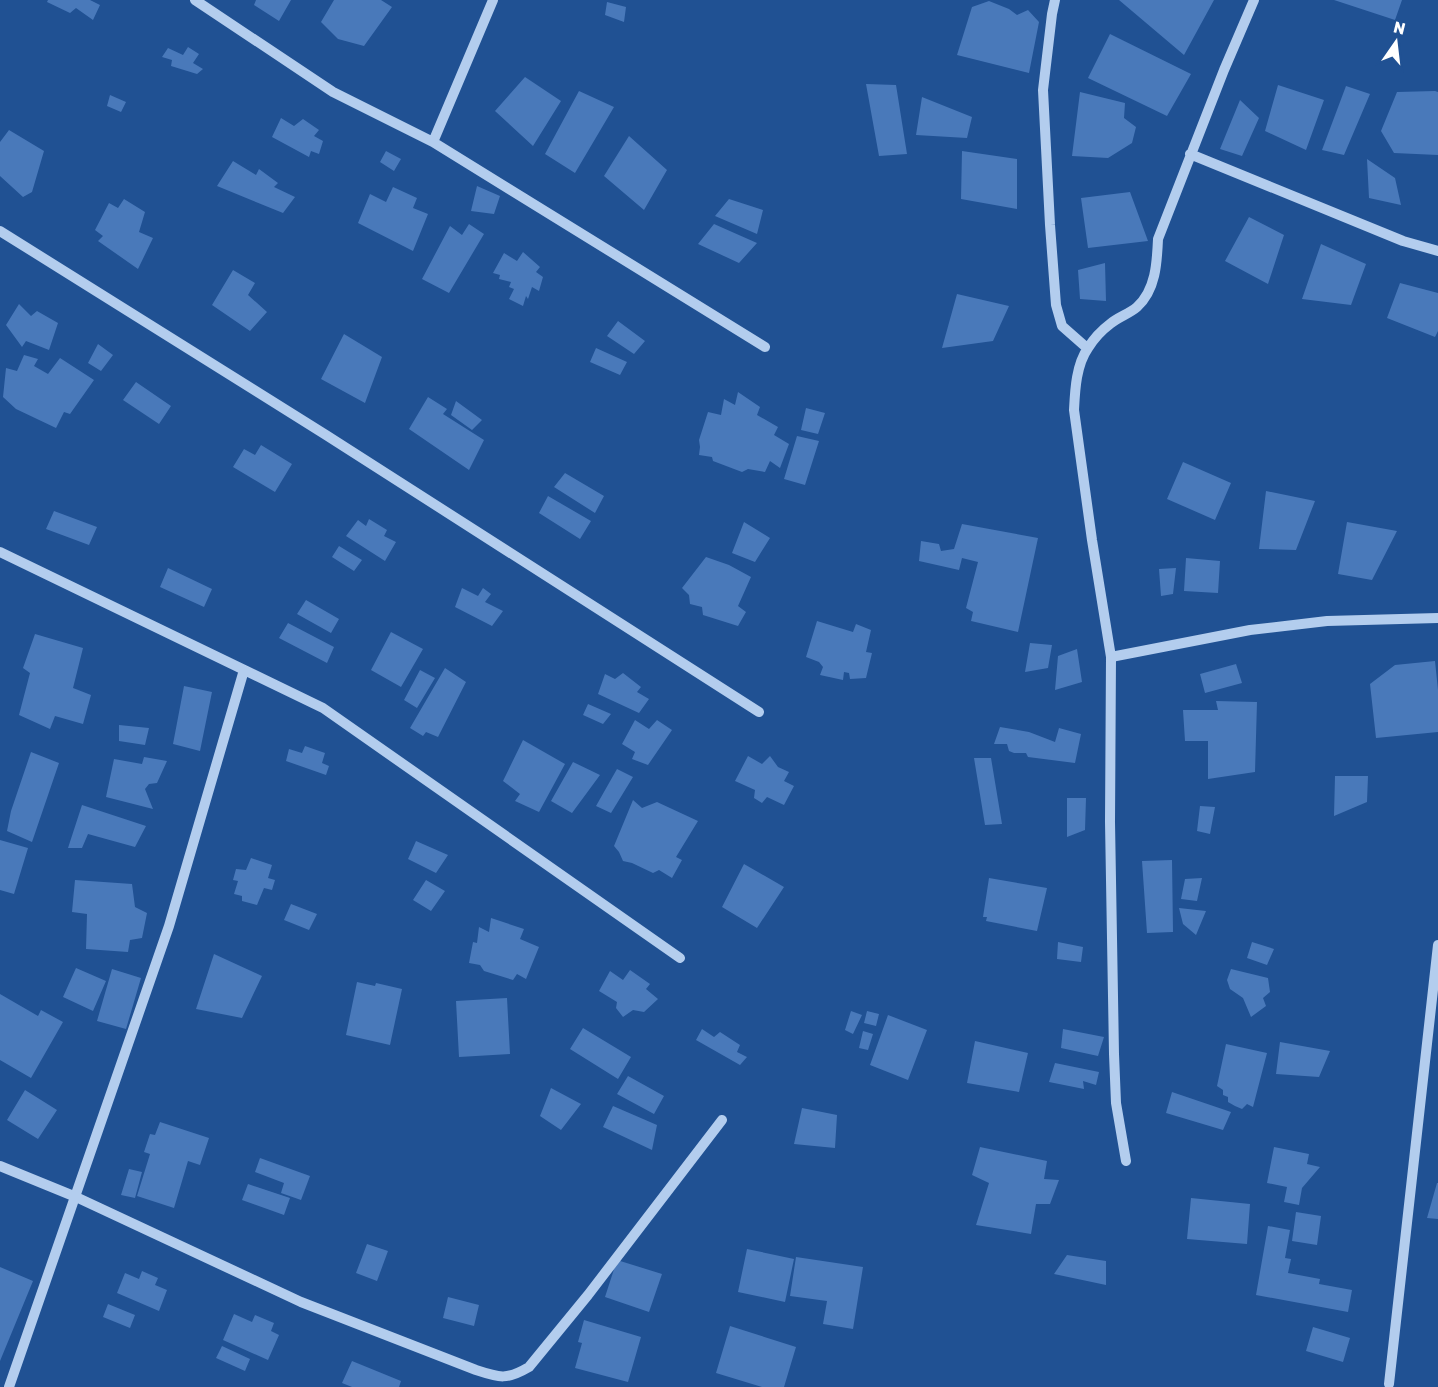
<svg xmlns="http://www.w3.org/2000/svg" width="1438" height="1387" viewBox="0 0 1438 1387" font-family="Rubik,sans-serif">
  <rect width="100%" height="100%" fill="#205193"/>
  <path fill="#4979ba" d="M48,0H90L100,5L93,20L76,8L70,13L47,2Z
    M256,0H291L279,21L254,5Z
    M334,0H381L392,7L364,46L338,39L321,22Z
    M1119,0H1214L1184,55Z
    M1334,0H1402L1395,20Z
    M989,1L1009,9L1017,15L1028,10L1039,22L1029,73L957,55L972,7Z
    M607,2L626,7L624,22L605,15Z
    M1110,34L1191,74L1167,116L1088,78Z
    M188,47L199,54L193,63L203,69L197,74L171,66L172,60L162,57L168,48L183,55Z
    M525,77L561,101L533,146L495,111Z
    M866,84L896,85L907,154L879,156Z
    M1278,85L1324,100L1306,150L1265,131Z
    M1346,86L1370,94L1344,155L1322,150Z
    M579,91L614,107L575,173L545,154Z
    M1435,91L1438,92V155L1394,153L1381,131L1397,92Z
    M1080,92L1125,103L1124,118L1136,127L1132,143L1108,158L1072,156Z
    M110,95L126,102L121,112L107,106Z
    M922,97L972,117L967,138L916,135Z
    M1240,100L1259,118L1242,156L1220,149Z
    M281,118L294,126L303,119L319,130L314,136L323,141L319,154L311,151L309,157L272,137Z
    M9,130L44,151L32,192L23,197L0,176V142Z
    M629,136L667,170L644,210L604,176Z
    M386,151L401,159L394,171L380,162Z
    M962,151L1017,159V209L961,199Z
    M1367,159L1395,178L1401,205L1369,198Z
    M233,161L256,175L259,169L278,183L274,187L295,197L283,213L217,186Z
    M477,186L500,196L494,214L471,211Z
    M393,187L417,198L413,208L428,214L413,251L358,223L370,194L386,202Z
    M1130,192L1148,241L1088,248L1081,198Z
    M124,199L145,212L139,232L153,238L138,269L98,241L103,236L95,230L109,203L118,208Z
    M729,199L763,210L757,234L715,216Z
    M1249,217L1284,235L1268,284L1225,261Z
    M469,224L484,234L449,293L422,279L450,226L462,235Z
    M714,224L757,243L739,263L698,244Z
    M1321,244L1366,264L1351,305L1302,299Z
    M523,252L540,267L536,272L543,277L539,291L532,287L528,299L526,296L523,306L509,299L514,289L509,287L511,282L499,279L500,275L493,273L504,253L517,261Z
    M1105,263L1106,301L1080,299L1078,270Z
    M233,270L255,283L248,295L267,312L250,331L212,305Z
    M1400,283L1438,293V331L1435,337L1387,318Z
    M957,294L1009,306L993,341L942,348Z
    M19,304L31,316L37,311L58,323L49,350L26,341L22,347L6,325Z
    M618,321L645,341L634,354L607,336Z
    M344,334L382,357L365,403L321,379Z
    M98,344L113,355L101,371L88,363Z
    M596,348L627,362L620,375L590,362Z
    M24,355L38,359L34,366L48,374L60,358L94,380L70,414L64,412L56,428L16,409L3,397L6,368L17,371Z
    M136,382L171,406L159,424L123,400Z
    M738,392L760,407L757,415L778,427L774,435L789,444L780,468L770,461L765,472L748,469L742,472L713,461L712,457L699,455L700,447L699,440L708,412L721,415L724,399L735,405Z
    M428,397L447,409L443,414L484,440L469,470L409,429Z
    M456,401L482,420L472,430L451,415Z
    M806,408L825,413L818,434L801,430Z
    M797,436L819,441L805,485L784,479Z
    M261,445L292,464L275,492L233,467L244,449L255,455Z
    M1183,462L1231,483L1215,520L1167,499Z
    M565,473L604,496L595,513L554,487Z
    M1266,491L1315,501L1296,550L1259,549Z
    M548,496L591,521L580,539L539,513Z
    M54,511L97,527L89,545L46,529Z
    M369,519L387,530L384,536L396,542L385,561L346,536L358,520L366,526Z
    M744,522L770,538L755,562L732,553Z
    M1347,522L1397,531L1372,580L1338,574Z
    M962,524L1038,538L1018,632L971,621L973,612L966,608L978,562L962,558L959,570L919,561L921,541L939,544L941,551L954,549Z
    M339,546L362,560L354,571L332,557Z
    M706,557L729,565L751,577L738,606L746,612L738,626L703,615L702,607L690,604L689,595L682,588Z
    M1186,558L1220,561L1218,593L1184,591Z
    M168,568L212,589L204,607L160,587Z
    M1176,568L1173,594L1161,596L1159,569Z
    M462,588L478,596L483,588L491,594L485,602L503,611L492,626L455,607Z
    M306,600L339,619L331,633L297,614Z
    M817,621L853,632L856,624L871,630L866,652L872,653L866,678L850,679L849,673L844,672L843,680L820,675L823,667L819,662L806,657Z
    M288,623L334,647L327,663L279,638Z
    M391,632L423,649L401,687L371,670Z
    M35,634L83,648L73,688L91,695L83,724L55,716L50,729L19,715L30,673L23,668Z
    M1030,643L1052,645L1048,668L1025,672Z
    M1077,649L1082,682L1055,690L1058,656Z
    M1435,661L1438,690V732L1376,738L1370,684L1395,665Z
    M1236,664L1242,683L1205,693L1200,674Z
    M445,668L466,682L438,737L426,732L423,736L410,728Z
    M420,670L435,678L417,708L404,700Z
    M623,673L641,687L637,692L649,699L639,713L598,694L605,674L615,679Z
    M184,686L212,692L200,751L173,744Z
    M1216,701L1257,702L1255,772L1208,779V741H1185L1183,710H1218Z
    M588,704L611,714L603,724L583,715Z
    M635,720L649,729L657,720L672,730L648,765L632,759L635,752L622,744Z
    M119,725L149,728L145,745L119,741Z
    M1000,727L1029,732L1055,742L1059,728L1081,734L1075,763L1028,757L1026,753H1014L1009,751L1007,744H994Z
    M523,740L565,764L539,812L515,801L520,794L503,781Z
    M305,746L325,753L322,763L329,766L326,775L286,761L289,749L302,753Z
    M31,752L59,763L32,842L7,831L11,811Z
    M748,756L762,764L770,756L778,767L789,772L784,781L794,786L784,805L767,797L762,803L754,798L755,790L735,781Z
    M144,757L167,761L157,783L149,784L145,789L153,809L106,797L114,759L142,764Z
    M974,758H991L1002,824L985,825Z
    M573,762L600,775L572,813L551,801Z
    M617,769L633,777L611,813L596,806Z
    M1335,776H1368L1367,802L1334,816Z
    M1067,798H1086L1085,830L1067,837Z
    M633,800L642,808L657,802L698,821L676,857L682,860L672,878L659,870L653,873L632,863L623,861L619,852L614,846Z
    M82,805L146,826L135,847L88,834L82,848H68Z
    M1200,806L1215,807L1210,834L1197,831Z
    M0,840L28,848L14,894L0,890Z
    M416,841L448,855L436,873L408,859Z
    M251,858L272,865L268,878L275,880L272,890L264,888L257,905L242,901V896L234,894L238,881L233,880L236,869L246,870Z
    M1172,860L1173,932L1147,933L1142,861Z
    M744,864L784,887L757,928L722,907Z
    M989,878L1047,888L1037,931L986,921L987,917H983Z
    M1202,878L1197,901L1181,899L1185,879Z
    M75,880L132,884L135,907L147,913L142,938L130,940L128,952L86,949L87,914L72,912Z
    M426,880L445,891L431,911L413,900Z
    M291,904L317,914L309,930L284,920Z
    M1179,908L1206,911L1196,935L1183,924Z
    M491,918L524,929L520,939L539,947L526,979L517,974L513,980L484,971L480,965L469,963L473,942L477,943L479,927L489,932Z
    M1058,942L1083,947L1081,962L1057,959Z
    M1252,942L1274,949L1267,965L1247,958Z
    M214,954L262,976L242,1018L196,1009Z
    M76,968L106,981L93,1011L63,997Z
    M112,969L141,978L126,1029L97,1021Z
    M1231,969L1268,978L1270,992L1263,998L1266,1006L1251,1017L1243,998L1230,989L1227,980Z
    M630,970L650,984L646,989L658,999L644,1012L633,1010L623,1017L616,1008L617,1002L599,991L610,971L623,980Z
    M357,982L375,986L376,983L402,989L390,1045L346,1035Z
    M0,994L38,1016L41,1010L63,1022L31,1078L0,1060Z
    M507,998L510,1054L459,1057L456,1001Z
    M851,1011L862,1015L853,1034L845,1030Z
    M867,1011L879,1014L876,1026L864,1023Z
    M888,1015L927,1030L908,1080L870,1065Z
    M583,1028L631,1057L618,1079L570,1049Z
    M702,1029L714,1037L720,1032L740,1045L737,1052L747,1057L740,1065L696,1040Z
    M1063,1029L1104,1037L1098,1056L1061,1048Z
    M863,1031L873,1034L868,1050L859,1048Z
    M975,1041L1028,1053L1019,1092L967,1083Z
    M1280,1042L1330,1051L1319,1077L1276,1074Z
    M1226,1044L1267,1053L1253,1107L1247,1104L1242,1109L1235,1106L1228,1102V1097L1223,1095V1090L1217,1086Z
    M1055,1063L1099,1072L1096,1085L1083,1081L1084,1089L1049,1082Z
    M628,1076L664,1096L654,1114L617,1094Z
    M551,1088L581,1104L561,1130L540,1116Z
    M25,1090L57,1110L38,1139L7,1120Z
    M1172,1092L1231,1112L1223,1130L1166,1113Z
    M613,1106L657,1125L652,1150L603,1127Z
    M802,1108L837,1115L835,1148L794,1144Z
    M160,1122L209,1138L200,1165L188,1161L174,1208L137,1196L150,1154L144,1152L150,1134L155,1135Z
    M980,1147L1047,1161L1044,1179L1059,1180L1050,1204H1036L1031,1234L976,1225L989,1183L972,1175Z
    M1274,1147L1309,1154L1307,1164L1320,1167L1302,1188L1299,1205L1284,1202L1287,1187L1267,1183Z
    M260,1158L310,1176L301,1200L281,1193L284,1183L255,1172Z
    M129,1169L142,1172L135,1198L121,1195Z
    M1437,1183H1438V1219L1427,1218Z
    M248,1184L290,1198L284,1215L242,1200Z
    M1191,1198L1250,1204L1247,1244L1187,1239Z
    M1296,1212L1321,1216L1317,1245L1292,1241Z
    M1268,1226L1290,1230L1285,1258L1291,1259L1288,1273L1320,1279L1319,1284L1352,1290L1348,1312L1256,1295Z
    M367,1244L388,1251L377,1281L356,1273Z
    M747,1249L794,1259L785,1302L738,1292Z
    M1067,1255L1106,1261V1285L1054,1274Z
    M796,1257L863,1267L853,1329L823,1324L827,1301L790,1296Z
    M617,1260L662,1274L649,1312L605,1297Z
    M0,1267L33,1281L0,1361Z
    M142,1271L158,1278L155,1285L167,1290L159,1311L117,1293L125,1273L139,1279Z
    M448,1297L479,1305L474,1326L443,1318Z
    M108,1304L135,1315L130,1328L103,1317Z
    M234,1314L252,1322L255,1315L274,1323L271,1331L279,1335L268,1360L223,1340Z
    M584,1320L641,1337L628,1382L575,1368L582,1343L578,1342Z
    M730,1326L796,1347L784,1387H762L716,1373Z
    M1313,1327L1350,1338L1343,1362L1306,1351Z
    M222,1346L250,1359L245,1371L216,1358Z
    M352,1361L401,1381L399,1387H352L342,1383Z"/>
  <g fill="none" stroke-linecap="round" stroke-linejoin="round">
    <path stroke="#b3cdee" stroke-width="10" d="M195,0L333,92L433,142L765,347
      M1055,0L1052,14L1043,90L1050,225L1056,305L1062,326L1087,348
      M433,142L493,0
      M1190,154L1403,241L1438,251
      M0,231L326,435L759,712
      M0,552L323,708L680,958
      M1111,657L1250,630L1327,621L1438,618
      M1126,1161L1116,1103L1114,1054L1110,822L1111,657L1092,540L1074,410C1075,391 1076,365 1088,348C1093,340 1102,330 1110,324C1118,317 1129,314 1137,307C1156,290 1157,262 1158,239L1224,70L1254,0
      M0,1166L76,1197L301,1302L476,1370C500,1378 507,1380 529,1367L588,1295L722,1120
      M1389,1384L1438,945
      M9,1387L169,926L244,670"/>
  </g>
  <g transform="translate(1396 42) rotate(14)" stroke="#205193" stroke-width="4.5" paint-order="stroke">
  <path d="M0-4.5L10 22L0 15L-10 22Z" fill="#ffffff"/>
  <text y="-9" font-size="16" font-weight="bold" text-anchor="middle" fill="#ffffff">N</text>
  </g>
</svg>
